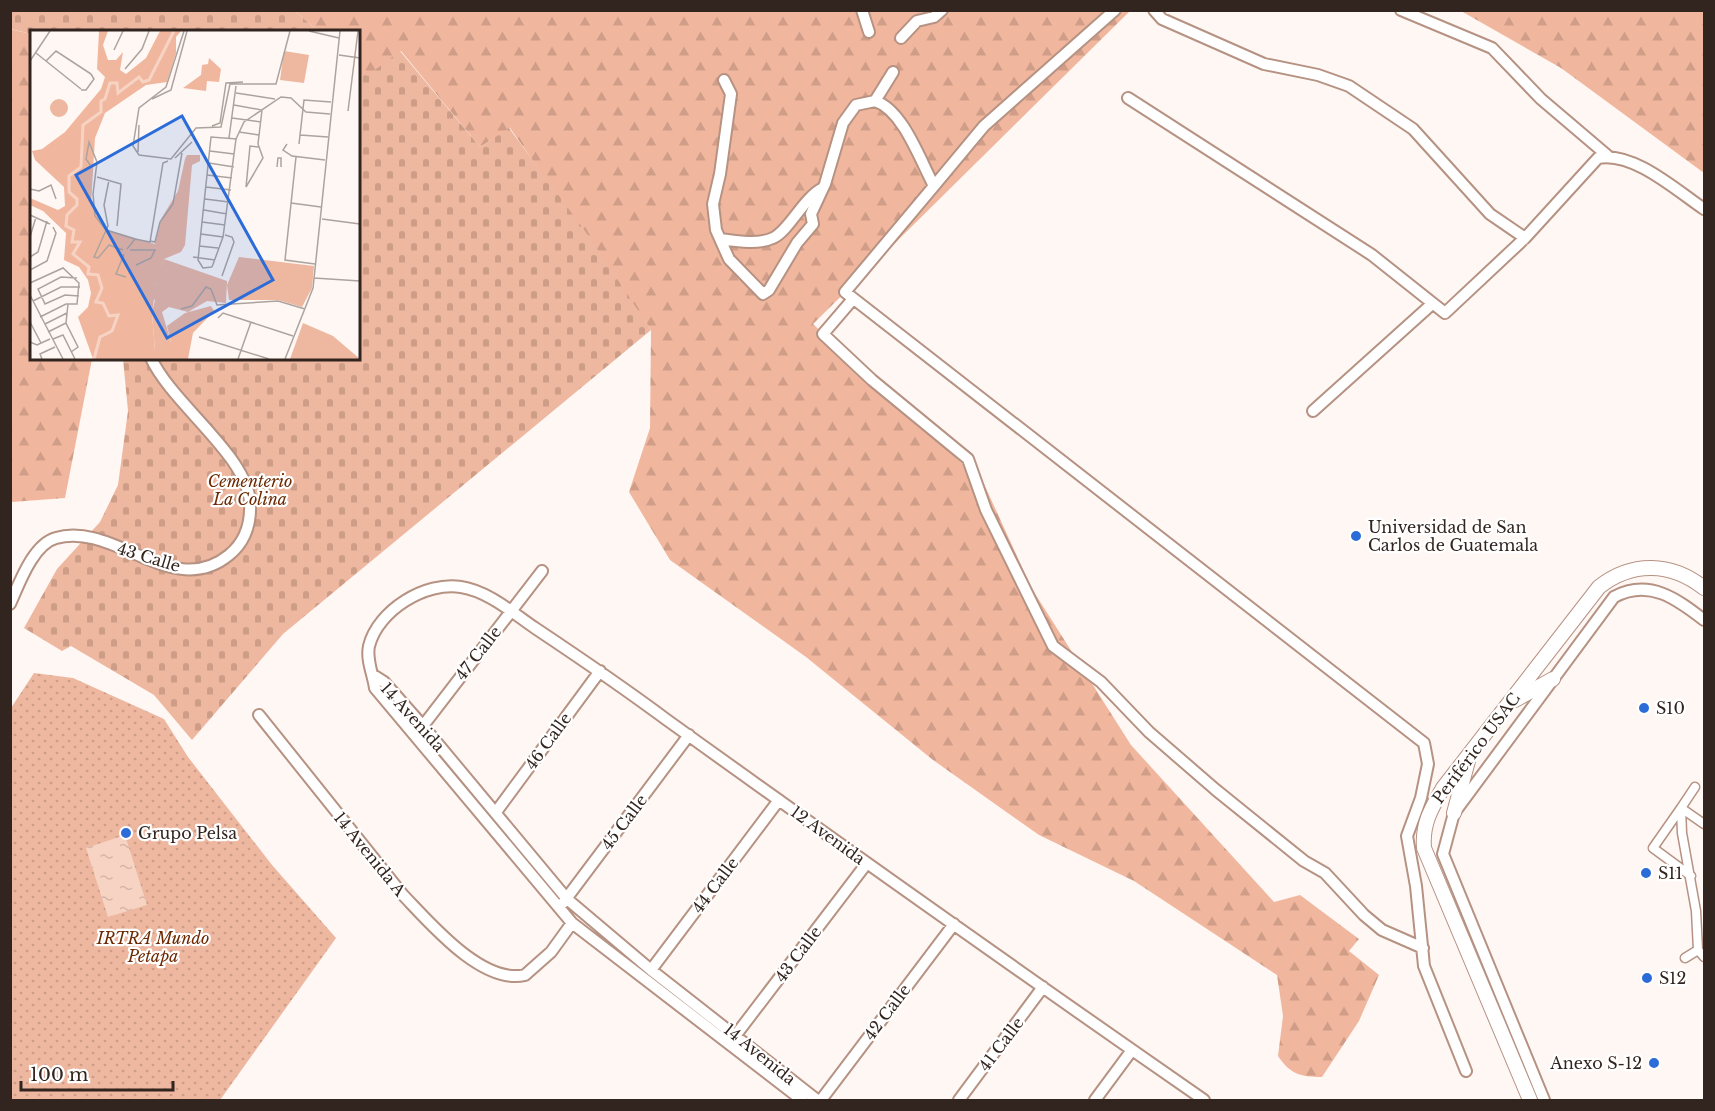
<svg xmlns="http://www.w3.org/2000/svg" width="1715" height="1111" viewBox="0 0 1715 1111" font-family="'Libre Baskerville',serif">
  <defs>
    <pattern id="forest-firs" width="22" height="20" patternUnits="userSpaceOnUse" patternTransform="scale(1.5)"><rect width="22" height="20" fill="#f1b79e"/><path d="M5 1l3.5 6h-7zM16 11l3.5 6h-7z" fill="#cf9d88"/></pattern>
    <pattern id="cemetery-stones" width="16" height="16" patternUnits="userSpaceOnUse" patternTransform="scale(1.5)"><rect width="16" height="16" fill="#eeb79f"/><path d="M2 7V4a2 2 0 0 1 4 0v3zM10 15v-3a2 2 0 0 1 4 0v3z" fill="#cd9d88"/></pattern>
    <pattern id="park-dots" width="8" height="8" patternUnits="userSpaceOnUse" patternTransform="scale(1.5)"><rect width="8" height="8" fill="#eeb79f"/><path d="M2 2h.1M6 6h.1" fill="none" stroke="#cd9d88" stroke-width="1.8" stroke-linecap="round"/></pattern>
    <pattern id="water-ripples" width="26" height="14" patternUnits="userSpaceOnUse" patternTransform="scale(1.5)"><rect width="26" height="14" fill="#f7d3c4"/><path d="M2 4q2-2 4 0t4 0M15 11q2-2 4 0t4 0" fill="none" stroke="#d4b5a8"/></pattern>
  </defs>
  <rect width="100%" height="100%" fill="#fff7f4"/>
  <path fill="url(#forest-firs)" d="M295,11H1130L813,324L984,484L1032,589L1131,745L1274,902L1300,895L1359,939L1349,951L1379,975L1359,1021L1322,1077C1300,1077 1290,1074 1278,1056L1283,1016L1277,975L1134,881L1039,835L933,760L806,657L670,560L629,492L650,428L651,330L510,128L480,147L401,51L367,77L359,69L358,32L318,31Z
    M1461,11H1704V173L1561,68Z
    M10,29L31,34L32,358L92,359L65,498L12,502Z"/>
  <path fill="url(#cemetery-stones)" d="M10,11H295L318,31L32,32L31,34L11,29Z
    M400,51L480,147L509,128L590,238L651,330L283,634L192,740L154,695L71,646L62,651L24,628L57,569L100,522L118,485L128,411L123,359L358,358L359,69L367,76Z"/>
  <path fill="url(#park-dots)" d="M34,673L73,678L164,719L188,757L272,865L336,938L220,1100H11V708Z"/>
  <path fill="url(#water-ripples)" d="M125,835L147,905L108,917L86,848Z"/>
  <g fill="none" stroke-linecap="round" stroke-linejoin="round">
    <defs>
      <path id="pedestrian" d="M1695,787L1681,808L1682,833L1696,911L1698,950L1704,957
        M1691,876L1653,848L1681,808L1704,824
        M1685,958L1698,950"/>
      <path id="minor" d="M862,10L869,32
        M1154,10L1162,19L1264,64L1318,75L1349,86L1413,129L1490,214L1525,238
        M1401,10L1492,48L1541,99L1608,156
        M901,38L917,21L934,17L942,10
        M893,72L875,101C903,110 920,160 934,186L845,292L1424,743L1428,764L1421,798L1407,836L1416,886L1424,966L1466,1071
        M724,80L731,94L720,174L713,204L716,230L729,259L763,294L769,290L797,243L813,224L811,214L825,184L843,123L856,105L875,101
        M1128,98L1372,255L1445,313L1525,238L1598,158C1633,151 1676,190 1704,209
        M934,186L984,126L1115,10
        M720,239C735,241 758,245 773,238C789,231 803,198 823,188
        M853,299L823,334L872,380L968,459L986,510L1053,646L1101,682L1149,732L1216,790L1304,861L1325,873L1364,915L1382,930L1423,948
        M1313,411L1432,304
        M10,604C19,584 33,544 56,538C114,521 173,601 229,555C245,542 251,523 250,503C248,456 172,404 151,358
        M373,675L384,682L423,726L567,899L651,970L817,1100
        M259,715L403,895C430,923 482,985 525,975L551,952L572,923
        M419,731L542,571
        M496,812L600,671
        M563,903L689,735
        M651,970L779,800
        M732,1040L867,863
        M802,1100L572,923L375,688C373,674 366,660 369,646C378,610 426,581 461,587C488,591 513,613 535,628C580,658 624,688 667,720C845,848 1024,975 1204,1100
        M821,1100L954,924
        M959,1100L1043,987
        M1095,1100L1132,1050
        M1544,1100L1443,854L1454,813L1614,597C1649,578 1677,599 1704,620"/>
      <path id="tertiary" d="M1515,700L1553,679
        M1454,813L1468,761
        M1530,1100L1424,848C1422,824 1431,809 1443,788L1599,587C1632,561 1671,562 1704,588"/>
    </defs>
    <use href="#pedestrian" stroke="#b69283" stroke-width="11"/>
    <use href="#minor" stroke="#b69283" stroke-width="14"/>
    <use href="#tertiary" stroke="#b69283" stroke-width="16"/>
    <use href="#pedestrian" stroke="#fff" stroke-width="8"/>
    <use href="#minor" stroke="#fff" stroke-width="10"/>
    <use href="#tertiary" stroke="#fff" stroke-width="14"/>
  </g>
  <g fill="#2b6cd9" stroke="#fff" stroke-width="2">
    <circle cx="1356" cy="536" r="6"/>
    <circle cx="1644" cy="708" r="6"/>
    <circle cx="126" cy="833" r="6"/>
    <circle cx="1646" cy="873" r="6"/>
    <circle cx="1647" cy="978" r="6"/>
    <circle cx="1654" cy="1063" r="6"/>
  </g>
  <g text-anchor="middle" stroke-width="4.5" stroke-linejoin="round" paint-order="stroke">
    <g font-size="16" font-style="italic" fill="#6c2902" stroke="#fff">
      <text x="250" y="487">Cementerio<tspan x="250" dy="18">La Colina</tspan></text>
      <text x="153" y="944">IRTRA Mundo<tspan x="153" dy="18">Petapa</tspan></text>
    </g>
    <g font-size="16" fill="#32241e" stroke="#fff" text-anchor="start">
      <text x="1368" y="533">Universidad de San<tspan x="1368" dy="18">Carlos de Guatemala</tspan></text>
      <text x="1656" y="714">S10</text>
      <text x="138" y="839">Grupo Pelsa</text>
      <text x="1658" y="879">S11</text>
      <text x="1659" y="984">S12</text>
      <text x="1642" y="1069" text-anchor="end">Anexo S-12</text>
    </g>
    <g font-size="16" fill="#32241e" stroke="#fff">
      <text transform="translate(149 557) rotate(17)" y="6">43 Calle</text>
      <text transform="translate(478 653) rotate(-52)" y="6">47 Calle</text>
      <text transform="translate(413 717) rotate(48)" y="6">14 Avenida</text>
      <text transform="translate(548 741) rotate(-54)" y="6">46 Calle</text>
      <text transform="translate(1476 748) rotate(-53)" y="6">Periférico USAC</text>
      <text transform="translate(624 822) rotate(-53)" y="6">45 Calle</text>
      <text transform="translate(828 835) rotate(36)" y="6">12 Avenida</text>
      <text transform="translate(370 854) rotate(51)" y="6">14 Avenida A</text>
      <text transform="translate(715 885) rotate(-53)" y="6">44 Calle</text>
      <text transform="translate(798 954) rotate(-53)" y="6">43 Calle</text>
      <text transform="translate(887 1012) rotate(-53)" y="6">42 Calle</text>
      <text transform="translate(1001 1044) rotate(-53)" y="6">41 Calle</text>
      <text transform="translate(760 1054) rotate(39)" y="6">14 Avenida</text>
    </g>
  </g>
  <g transform="translate(30 30)">
    <rect width="330" height="330" fill="#fff7f4"/>
    <path d="M254,21L279,25L274,53L250,50ZM20 78a9 9 0 1 1 18 0a9 9 0 1 1-18 0Z" fill="#eeb79f"/>
    <path d="M69,1H78L73,15L78,30H86L93,22L90,40L96,44L116,28L130,1H151L146,7V23L137,52L116,55L75,83L65,108L61,174L75,199L125,214L131,189L148,161L155,129L157,125H170V131L162,135L155,215L151,222L134,229L123,253L126,255L122,283L125,321L141,312L137,296L155,283L181,276L184,281L163,303L158,329H63L48,287L58,277L61,263L58,250L49,237L34,230L36,203L13,181L0,175V168L28,180L35,176L34,157L5,130L2,121L12,119L35,102L71,59L75,47L67,39ZM179,28L191,39L189,52L177,51L176,61L153,58L171,45L172,35L178,34Z" fill="#f1b79e"/>
    <path d="M134,229L197,251L196,273L177,271L158,282L139,277L132,282L141,312L134,321H125L122,283L125,270L121,267L126,255L122,253Z" fill="#eeb79f"/>
    <path d="M209,227L284,236L282,258L272,277L248,270H199L197,255ZM273,293L303,306L330,329H260Z" fill="#eeb79f"/>
    <path fill="none" stroke="#f7d3c4" stroke-width="3" d="M64,329L70,307L82,301L88,285L79,286L73,273L66,272L72,258L68,245L58,244L59,237L43,224L50,212H42L44,200L36,196L37,185L47,175V169L39,162V146L51,137L53,95L71,82V71L75,69L80,53H87L88,63L109,47L113,52L119,50L144,1"/>
    <path fill="none" stroke="#ada39e" stroke-width="1.5" d="M154,1L136,57L109,78L103,116L109,125L141,129L166,98L191,97L200,54H246L260,1M279,1L309,8M84,20L93,1M6,23L51,59M309,25L330,28M0,31L20,1M16,31L26,21L61,44M95,39L112,19L119,1M51,60H56L64,49L61,44M206,63L245,69M122,69L141,60L157,1M204,75L232,80L228,114L233,128L216,157M318,81L328,1M202,88L231,92M182,96L190,93L196,53L213,52M209,102L229,105M270,105L298,107M199,108L206,56M257,114L253,120L262,126L295,130M269,114L274,70L301,72M180,121L204,124M108,122L109,95M266,127L255,230L285,234M145,128L162,112M179,133L204,137M61,136L56,129L59,112L67,132L63,164L65,186L76,200L105,209M247,137L248,128H251V137M177,145L202,148M67,147L91,154L87,196M79,150L74,175L78,196L64,227L68,228L79,215L93,220M176,157L201,160M216,157L220,116L229,117M0,159L9,161L21,155L26,169M175,169L199,172M261,173L291,177M174,180L197,184M0,185L20,194M292,189L330,194M172,192L195,195M171,204L193,207M0,207L6,187M120,211L125,212L130,192L143,174L152,123M169,216L188,218M97,219L105,209L120,212L133,133L138,131M100,220H125L121,228L106,235M94,224L86,244L96,247M0,227L8,222L17,191M163,227L185,230M182,237L193,207L206,109L214,92L251,67L261,68L276,82L300,84M182,237L173,238L168,230L181,107L207,109M0,240L17,231L26,203L23,197M192,246L204,212L202,207L195,205M47,248L31,247L8,259L15,274L35,265L49,266M284,248L330,251M0,253L33,238L49,253L47,274H36L10,287M0,265L33,329M3,271L31,257H50M38,274L36,293L48,317L41,322M151,279L162,276L176,257L181,259L187,275L248,271L275,279M188,288L193,283L263,306M0,292L11,313M15,294L37,283M18,302L36,293M169,307L239,329M23,309L33,305L45,329M0,312L7,315L20,309M12,329L10,324L25,317M208,329L221,292M255,329L283,258L310,1"/>
    <path fill="#2b6cd9" fill-opacity="0.15" stroke="#2b6cd9" stroke-width="3" d="M152,86L243,250L137,308L46,145Z"/>
    <rect width="330" height="330" fill="none" stroke="#32241e" stroke-width="3"/>
  </g>
  <rect width="1715" height="1111" fill="none" stroke="#32241e" stroke-width="24"/>
  <path d="M21 1081v9h152v-9" fill="none" stroke="#32241e" stroke-width="3"/>
  <text x="30" y="1081" font-size="18" fill="#32241e" stroke="#ffffff" stroke-width="4.5" paint-order="stroke">100 m</text>
</svg>
